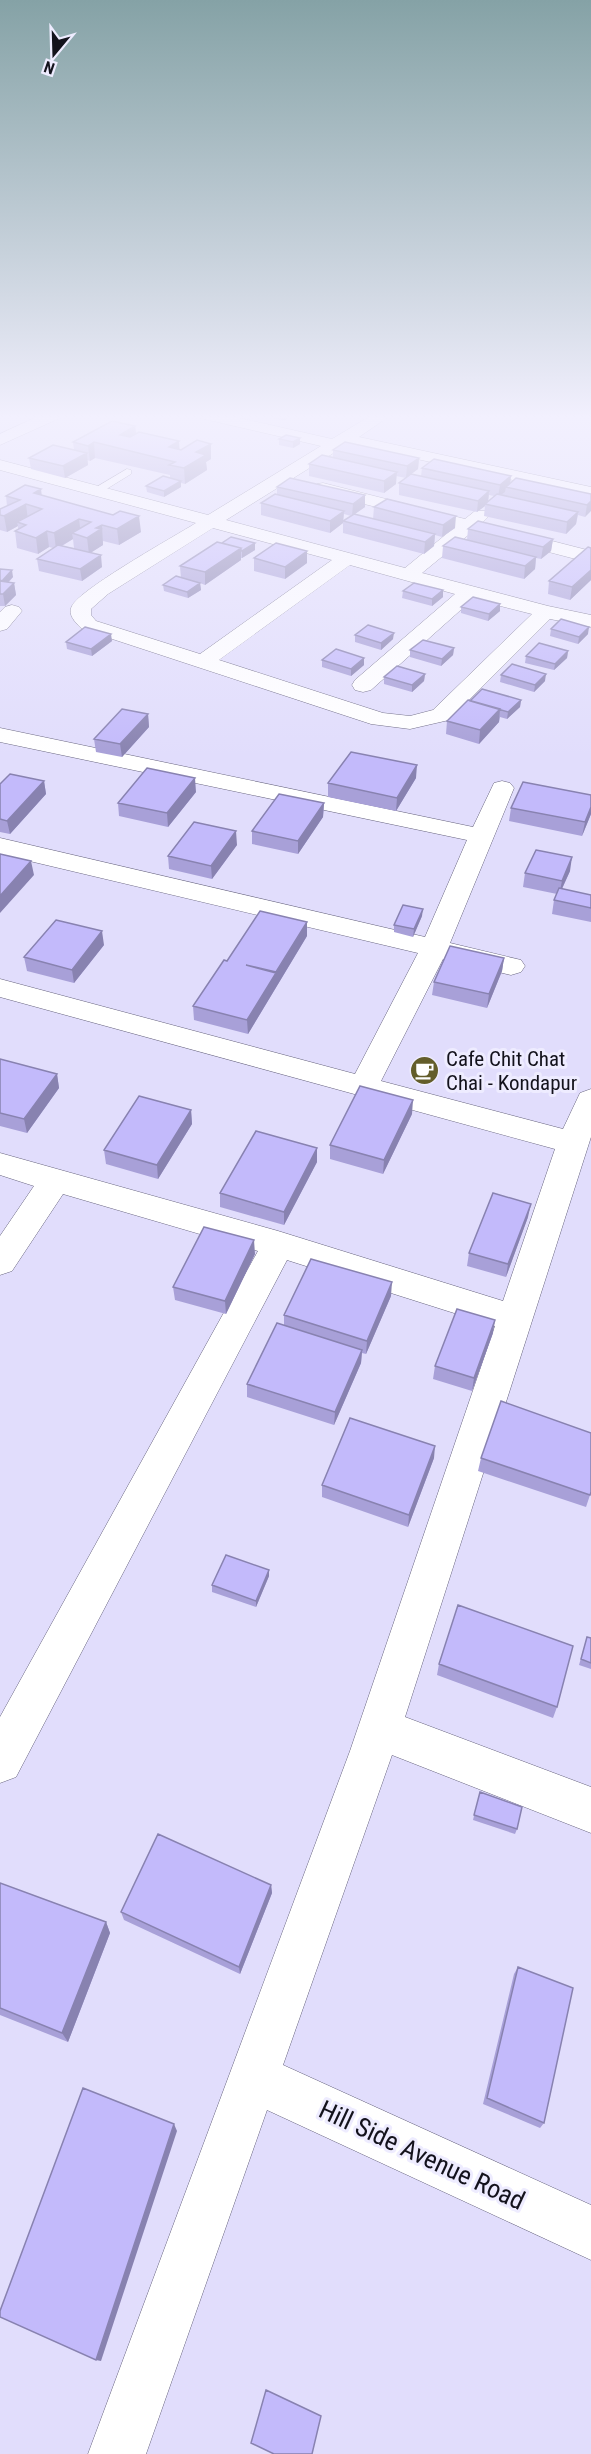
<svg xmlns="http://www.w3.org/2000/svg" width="591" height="2454" viewBox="0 0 591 2454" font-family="'Roboto Condensed',sans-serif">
  <rect width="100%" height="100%" fill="#e1ddfc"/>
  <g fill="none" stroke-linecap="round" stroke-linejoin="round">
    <defs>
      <path id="service" d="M127,469L131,470V474L100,493L96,494L90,491Z"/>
      <path id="minor" d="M41,415H62L60,418L0,445V434Z
        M198,415H226L332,439L372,415H391L359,437L591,487V497L348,444L226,520L405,568L455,527L317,492L314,488L317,484L323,483L465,519L475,511H487L490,515L482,523L591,551V563L472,532L422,573L548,606L591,615V627L550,619L449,720L410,729L371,724L82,629C76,623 67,615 72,606C80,589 175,536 196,523L0,470V460L208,515L321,446L200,418ZM213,528L332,560L200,654L96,621L91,615V609L108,594ZM350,565L455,594L355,680L352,685L355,690L363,692L371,690L473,599L532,614L433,710L410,716L383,713L219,660Z
        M12,605L19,607L22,611L7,629L0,631V612L5,607Z
        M0,728L473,827L494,783L502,781L510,783L514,788L450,943L521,960L525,966L521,972L511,975L443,959L381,1081L563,1129L580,1093L591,1089V1137L405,1717L591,1787V1833L392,1755L283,2065L591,2205V2260L267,2110L146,2454H88L350,1751L495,1326L287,1260L16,1777L0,1783V1717L258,1251L63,1194L12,1271L0,1275V1236L34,1186L0,1175V1153L278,1231L503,1301L555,1149L0,997V979L355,1074L418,953L0,854V838L425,937L467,840L0,742Z"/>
    </defs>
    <use href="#service" stroke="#67647e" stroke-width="1"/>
    <use href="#minor" stroke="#67647e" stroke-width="1"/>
    <use href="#service" fill="#fff" fill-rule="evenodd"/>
    <use href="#minor" fill="#fff" fill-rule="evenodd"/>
  </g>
  <path fill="#a8a0d8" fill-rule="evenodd" d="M271,415H306L299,419L290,417L284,421L271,418Z
    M135,426L136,433L180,449L211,459L206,462L207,470L185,484L181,483V487L164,497L147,492L146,486L170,478V475L95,458L90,461L87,460L88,465L65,478L31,469L29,458L74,450L73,442Z
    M279,439L300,444L293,448L279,445Z
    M333,450L419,458L418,469L411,474L421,476L422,468L510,483L591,494L585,517L578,515L576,524L566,534L484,516L485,506L477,512L399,495V483L406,478L396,476V484L384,493L309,476V464L333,458ZM489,495L494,496L488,501Z
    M277,487L365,507L355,514L373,519L374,507L455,528L442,537L435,535L434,546L424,554L343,533V523L330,533L261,515V503L277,494ZM344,514L351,516L343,521Z
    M41,489V495L141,532L119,545L103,541V545L91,552L102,567L82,581L39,571L37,559L53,548L49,547L38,554L17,548L15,531L18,529V526L7,532L0,530V509L7,506L6,496ZM73,539L74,548L62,546Z
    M468,529L553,539L551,551L541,559L536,558L535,569L524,579L442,558L443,546L467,540Z
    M217,542L255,550L242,558H241V560L205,585L200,583L201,590L188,598L164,591L163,585L181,578L180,566Z
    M591,548V580L570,600L548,594L549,581Z
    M254,558L307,563L285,579L254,571Z
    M0,569L13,577L9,582L14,583L16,595L5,606H0Z
    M403,591L443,597L432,606L402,598Z
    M500,604V611L488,621L461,613V607Z
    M551,629L588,634L578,644L550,636Z
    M355,635L393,639L381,650L355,642Z
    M112,641L92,656L67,649L66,642Z
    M454,648L453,655L441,666L410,657V650Z
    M568,651L567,658L554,670L525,663L526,656Z
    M364,658V665L351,676L322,667V660Z
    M425,674L424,681L412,692L384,684V677Z
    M501,675L545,681L534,692L500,682Z
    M521,700L520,707L507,719L500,717L499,722L479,744L446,734L447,721Z
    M148,714L149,727L122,757L96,752L94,739Z
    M416,778L396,811L328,797V783Z
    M44,781L46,794L10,834L0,832V784Z
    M196,792L168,827L119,816L118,803Z
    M591,795V814L582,836L509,821L511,808Z
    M324,803L323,817L298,854L252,844V831Z
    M237,845L212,879L169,869L168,856Z
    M570,871L562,889L591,895V922L552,914L554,900L557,894L523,887L525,873Z
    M422,916L413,937L394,932V925Z
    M307,936L248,1034L194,1020L193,1006L227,961Z
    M104,945L74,983L27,971L24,957Z
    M504,958L502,971L487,1008L432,995L434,982Z
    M0,1059L57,1074L59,1088L27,1133L0,1126Z
    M191,1110L192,1124L158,1179L106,1164L104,1150Z
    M412,1114L383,1174L330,1159V1145Z
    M317,1148V1162L284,1225L220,1207V1193Z
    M528,1217L506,1277L467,1266L469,1253Z
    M255,1254L226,1314L175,1300L173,1287Z
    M391,1296L366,1354L362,1353L361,1363L334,1425L247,1397V1384L284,1325V1315Z
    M493,1333L472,1391L433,1379L435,1366Z
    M434,1458L408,1527L322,1497V1485Z
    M481,1458L591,1492L586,1507L478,1471Z
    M269,1570V1576L256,1607L212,1592V1585Z
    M587,1637L591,1638V1669L579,1665Z
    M439,1664L557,1707L553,1718L437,1675Z
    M480,1792L517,1829L515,1834L473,1820Z
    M0,1883L106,1922L110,1933L68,2042L0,2015Z
    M271,1885L272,1893L240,1974L124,1920L121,1912Z
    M518,1967L544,2123L540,2128L483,2104L514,1974Z"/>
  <path fill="#8882b0" d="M284,415H290V417L284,421Z
    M299,415H306L299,419Z
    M135,426L137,441L120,435Z
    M300,438V444L293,448V442Z
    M179,441L180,456L169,447Z
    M94,442L95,458L90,461L88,446Z
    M211,444V459L206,462L207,470L185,484L184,468L196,452Z
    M87,453L88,465L65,478L63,466Z
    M419,458L418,469L406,478L407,466Z
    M397,472L396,484L384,493V481Z
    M511,476L510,488L506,487L505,492L498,497L500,485Z
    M181,481V487L164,497V491Z
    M41,489L43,505L34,493Z
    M489,491L488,503L485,504V506L477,512L478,501Z
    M365,495V507L352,516L353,504Z
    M591,501V511L585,517L587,505Z
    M26,504L28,520L17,522L18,526L7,532L4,516Z
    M344,511L343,523L330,533V521Z
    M578,512L576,524L566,534L567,522Z
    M139,516L141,532L119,545L117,529Z
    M456,516L455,528L442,537L443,525Z
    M79,519L81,535L72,533L73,539L56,549L54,533Z
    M102,525L103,545L89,554L87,538L96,528Z
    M47,531L49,547L38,554L36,538Z
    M435,534L434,546L424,554L425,542Z
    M553,539L551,551L541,559L543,547Z
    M255,543V550L242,558V551Z
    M241,548V560L205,585V572Z
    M307,551V563L285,579V567Z
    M101,555L102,567L82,581L80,569Z
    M536,557L535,569L524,579L525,566Z
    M12,570L13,577L3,587L2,581Z
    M591,570V580L570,600L572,587Z
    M14,583L16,595L5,606L3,594Z
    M200,583L201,590L188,598L187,592Z
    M443,590V597L432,606V599Z
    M500,604V611L488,621L489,614Z
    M589,627L588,634L578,644L579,637Z
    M394,633L393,639L381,650V643Z
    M111,634L112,641L92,656L91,649Z
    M454,648L453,655L441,666L442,659Z
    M568,651L567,658L554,670L555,664Z
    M364,658V665L351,676V669Z
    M425,674L424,681L412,692V685Z
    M546,674L545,681L534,692L535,685Z
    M521,700L520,707L507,719L508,712Z
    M500,709L499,722L479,744L480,730Z
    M148,714L149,727L122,757L120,744Z
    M417,765L416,778L396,811L397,798Z
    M195,778L196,792L168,827L167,813Z
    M44,781L46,794L10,834L7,821Z
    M324,803L323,817L298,854V841Z
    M591,807V814L582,836L585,822Z
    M236,831L237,845L212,879L211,866Z
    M572,857L570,871L559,895L562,881Z
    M31,861L34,875L0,913V896Z
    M423,909L422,916L413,937L414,929Z
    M307,922V936L248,1034L247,1020Z
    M102,931L104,945L74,983L72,970Z
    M504,958L502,971L487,1008L489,994Z
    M57,1074L59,1088L27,1133L24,1119Z
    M413,1100L412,1114L383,1174L384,1160Z
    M191,1110L192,1124L158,1179L157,1165Z
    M317,1148V1162L284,1225V1212Z
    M531,1204L528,1217L506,1277L508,1264Z
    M254,1240L255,1254L226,1314L225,1301Z
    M392,1282L391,1296L366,1354L367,1341Z
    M495,1320L493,1333L472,1391L474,1378Z
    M362,1350L361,1363L334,1425L335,1412Z
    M435,1446L434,1458L408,1527L409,1515Z
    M269,1570V1576L256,1607V1601Z
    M271,1885L272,1893L240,1974L239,1967Z
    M106,1922L110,1933L68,2042L62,2033Z
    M174,2124L177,2131L101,2361L96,2360Z"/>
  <path fill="#c3bafb" stroke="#8882b0" stroke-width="1.5" d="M112,421L135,426L120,435L130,437L139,432L179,441L169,447L181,450L197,440L211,444L196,452L206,455L184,468L169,465L175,462L94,442L88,446L73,442Z
    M286,435L300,438L293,442L279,439Z
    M345,442L419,458L407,466L333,450Z
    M53,445L87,453L63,466L29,458Z
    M322,455L397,472L384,481L309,464Z
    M434,459L511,476L500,485L422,468Z
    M411,474L489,491L478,501L399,483Z
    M163,476L181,481L164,491L146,486Z
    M290,478L365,495L353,504L277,487Z
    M516,478L591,494V501L587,505L506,487Z
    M25,485L41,489L34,493L113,515L120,511L139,516L117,529L102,525L96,528L101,529L87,538L72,533L91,522L79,519L54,533L47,531L36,538L15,531L26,525L17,522L42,509L26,504L4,516L0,515V509L20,500L6,496Z
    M275,494L344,511L330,521L261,503Z
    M497,494L578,512L567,522L485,504Z
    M387,499L456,516L443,525L374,507Z
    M354,514L435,534L425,542L343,521Z
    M478,521L553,539L543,547L468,529Z
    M231,537L255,543L242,551H241V548L222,543Z
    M455,537L536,557L525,566L443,546Z
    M217,542L241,548L205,572L180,566Z
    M276,543L307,551L285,567L254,558Z
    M58,545L101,555L80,569L37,559Z
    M588,547L591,548V570L572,587L549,581Z
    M0,569L12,570L2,581L0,580Z
    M176,576L200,583L187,592L163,585Z
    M0,581L14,583L3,594H0Z
    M414,583L443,590L432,599L403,591Z
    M473,597L500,604L489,614L461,607Z
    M561,619L589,627L579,637L551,629Z
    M368,625L394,633L381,643L355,635Z
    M85,627L111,634L91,649L66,642Z
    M423,640L454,648L442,659L410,650Z
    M539,643L568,651L555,664L526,656Z
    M336,649L364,658L351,669L322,660Z
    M512,664L546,674L535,685L501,675Z
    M397,666L425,674L412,685L384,677Z
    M482,689L521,700L508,712L470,701Z
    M468,700L500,709L480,730L447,721Z
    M122,709L148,714L120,744L94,739Z
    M351,752L417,765L397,798L328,783Z
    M147,768L195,778L167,813L118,803Z
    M10,774L44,781L7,821L0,819V784Z
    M523,782L591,795V807L585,822L511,808Z
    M279,794L324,803L298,841L252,831Z
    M194,822L236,831L211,866L168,856Z
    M536,850L572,857L562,881L525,873Z
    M0,854L31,861L0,896Z
    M559,888L591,895V908L554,900Z
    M403,905L423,909L414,929L394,925Z
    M260,911L307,922L276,972L246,965L276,973L247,1020L193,1006L224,960L227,961Z
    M56,920L102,931L72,970L24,957Z
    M450,946L504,958L489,994L434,982Z
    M0,1059L57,1074L24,1119L0,1113Z
    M360,1086L413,1100L384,1160L330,1145Z
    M139,1096L191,1110L157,1165L104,1150Z
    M256,1131L317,1148L284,1212L220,1193Z
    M493,1193L531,1204L508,1264L469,1253Z
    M204,1227L254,1240L225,1301L173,1287Z
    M311,1259L392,1282L367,1341L284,1315Z
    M457,1309L495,1320L474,1378L435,1366Z
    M277,1323L362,1350L335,1412L247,1384Z
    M501,1401L591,1433V1492L590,1495L481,1458Z
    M350,1418L435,1446L409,1515L322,1485Z
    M226,1555L269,1570L256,1601L212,1585Z
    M458,1605L573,1646L557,1707L439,1664Z
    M587,1637L591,1638V1663L581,1659Z
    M480,1792L522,1807L517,1829L474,1815Z
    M158,1834L271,1885L239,1967L121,1912Z
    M0,1883L106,1922L62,2033L0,2008Z
    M518,1967L573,1988L544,2123L487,2098Z
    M83,2088L174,2124L96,2360L0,2317V2311Z
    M266,2390L321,2416L312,2454H274L251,2443Z"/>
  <linearGradient id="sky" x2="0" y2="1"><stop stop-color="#85a2a6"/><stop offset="0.55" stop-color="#f2f0fe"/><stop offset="1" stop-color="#f2f0fe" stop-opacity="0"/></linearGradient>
  <rect width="591" height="758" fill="url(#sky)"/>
  <defs>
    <symbol id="cafe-disc" viewBox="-11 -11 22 22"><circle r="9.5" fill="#635d2a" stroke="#eeecff"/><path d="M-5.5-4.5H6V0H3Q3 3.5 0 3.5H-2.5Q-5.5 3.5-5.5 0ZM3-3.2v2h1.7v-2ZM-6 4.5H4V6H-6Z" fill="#fff"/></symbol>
  </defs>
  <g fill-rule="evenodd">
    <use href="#cafe-disc" x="408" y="1054" width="33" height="33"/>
  </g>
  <g text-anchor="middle" stroke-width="6" stroke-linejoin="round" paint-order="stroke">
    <g font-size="21" fill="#13121c" stroke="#eeecff" text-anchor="start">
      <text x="446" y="1066">Cafe Chit Chat<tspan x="446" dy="24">Chai - Kondapur</tspan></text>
    </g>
    <g font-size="26" fill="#13121c" stroke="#eeecff">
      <text transform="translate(422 2155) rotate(25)" y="9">Hill Side Avenue Road</text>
    </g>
  </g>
  <g transform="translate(54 54) rotate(199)" stroke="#eeecff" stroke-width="4.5" paint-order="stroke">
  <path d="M0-4.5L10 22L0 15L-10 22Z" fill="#13121c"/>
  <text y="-9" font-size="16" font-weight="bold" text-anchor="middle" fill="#13121c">N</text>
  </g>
</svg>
